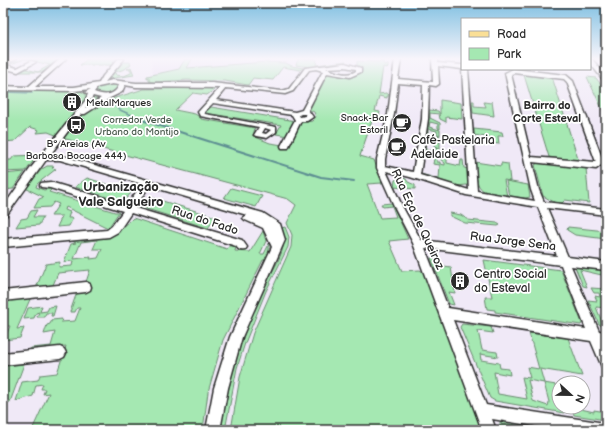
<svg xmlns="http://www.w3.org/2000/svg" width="609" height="433" viewBox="0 0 609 433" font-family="'Balsamiq Sans',sans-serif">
  <rect width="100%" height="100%" fill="#f0e9f7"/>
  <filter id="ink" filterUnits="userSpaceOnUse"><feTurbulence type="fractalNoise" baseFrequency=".025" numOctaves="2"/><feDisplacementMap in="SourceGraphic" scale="8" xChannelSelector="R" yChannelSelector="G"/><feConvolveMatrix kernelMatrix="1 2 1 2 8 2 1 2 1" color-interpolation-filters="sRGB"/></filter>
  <g filter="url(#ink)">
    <path fill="#e6d9f2" d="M151,59H185L179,69L151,75L150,73H153Z
      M192,59H298L297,64L266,62L187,68Z"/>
    <path fill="#a5e8b2" stroke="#688a6e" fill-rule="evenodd" d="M22,59H58L43,72H20L26,69L38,72L50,65L25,59L10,64Z
      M87,59H118L111,65H80Z
      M185,59H192L187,68L266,62L286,63L292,66L303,68L300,70L283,67L273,80L253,78L248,85L225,81L187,80L153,82L149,81V77L147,78V76L179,69Z
      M298,59H317L316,65L346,61C333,67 310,68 296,65Z
      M357,61L384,62V65L388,64V68L383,67L379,94L386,93L391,96H387V98L379,96L375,111L380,112L379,116L374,115L360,156L374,160L382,183L367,184L380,218L396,217L392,206L383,207L381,204L392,203L408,239L389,241L402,271L420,270L424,273L484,430H231L240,377L253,333L291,247L292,235L287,223L296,205L288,199L66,139L48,132L37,133L39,130L30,127L15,141L3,142V89L80,91L94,98L108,100L144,89L209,88L214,90L207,95L193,93L175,110L195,114L201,118V119L255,128L253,136L270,143L283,145L300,123L312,121L316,117L314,112L308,109L328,72C340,76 349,81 361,73L362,69L357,65Z
      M122,62H130L131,64L125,69L115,72L116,75L124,76L131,73V69H127L131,67L134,75L108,79Z
      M524,75L552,77L579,162L549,157Z
      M587,77L596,78L606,91V117Z
      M110,84L116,85L118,88L107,95H96L94,92L99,87Z
      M440,100L461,103L462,119L446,117V122L440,119L439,114L430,113V118L440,123V129L438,128V124L430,122L429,127L440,130V135L437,134V131L428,129V134L440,136V139L428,135L426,139L429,110L438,111L440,114Z
      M472,101H474V106L486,107L484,102L491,103L492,101L494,116L473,113Z
      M211,107L296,121L288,136L276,134L281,125L205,113Z
      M474,129L502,132L503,136H498L499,144L491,143V138L474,135Z
      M435,141L440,142V153L447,152V163L460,166L461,160H463L464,168L469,169L470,183L467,185L456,186L419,176L421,172V174L439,179L440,165L433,164L434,159L431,157L437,158V162H440V164L445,165V163L440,159V153L425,150V145L426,150L435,151V148L438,149V147L434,146Z
      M38,155L26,171L3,172V157H7L4,160H11L14,156Z
      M475,162L501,166V163L508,164L510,181L504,180L507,197C477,192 477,190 475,162Z
      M538,163L586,168L589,203L565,200L562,203L554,202L543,196L535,165Z
      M47,166H54L52,168L56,169L37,184L36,187L44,190L53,188L49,192L115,212H119L108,228L66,207L65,210L70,212L68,218H73L69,226L57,227L62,216H51L59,204L54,202L50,207L34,208L39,199L44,197L25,188L42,169Z
      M25,172L13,189L3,190L4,174Z
      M87,178L132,192L123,202L75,187Z
      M403,178L406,179L408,182L415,185V189L394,187L395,180Z
      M506,181L528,185L530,197L525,198L509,196Z
      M231,188L262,196L256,207L224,198Z
      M149,197L216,217L208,228L140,207Z
      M37,210L33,217H43L39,225L16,227L21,219L27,218L31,211Z
      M450,213L461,215L468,220L497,223L500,225L498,226L465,223L450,216Z
      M133,218L227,249L231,244L236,247L235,251L250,252L263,231L266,241L260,254H264L269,244V261L263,260L223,340L208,392L203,430H32L49,393L43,394L45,389H41L43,384L36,385L33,396L16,401L22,382L38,380L40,375L57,373L66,346L30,350L31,348L51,346L55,332L44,334L47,325L50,324L52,320L62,319L61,322L75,321L80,308H77L75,312H70L77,292L90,284L89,282H86L90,270L58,273L53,285L36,288L46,264L60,262L59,267L72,266L73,261L64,262L71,244L76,243L72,241L106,238L116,234ZM97,240L93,249H102L98,258L90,259L91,257L74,259L81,242Z
      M285,227L289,237L288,247L266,291L245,343L237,368L225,430H220C230,378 242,329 267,282C275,265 289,248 282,228Z
      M568,227L606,231V239L575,235L567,230Z
      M434,257L437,265L451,267L455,293L449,292L454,305L449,304L431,258Z
      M484,260L561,270L582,323L581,325L495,312V310L487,309L485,297H492Z
      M575,267L606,271V276L580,270L587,287L583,286Z
      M591,288L606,289V298H604L606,308L596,307L602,322H606V329L599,324L588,300L597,301L595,296L600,297L599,293H594Z
      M31,297L17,329L24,328L20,338L4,340L10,326H3V301Z
      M42,306L40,312L47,311L49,307L56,306L53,316H51L52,313H46L44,317H37L39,312L36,313L34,318L24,319L28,308Z
      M462,324L491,327L493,333L478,331L482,350L497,352L498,357L480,354L481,360L499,363L500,368L509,369L510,375L494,372L498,394L527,399L522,377L530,378L527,367L539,369L529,333L568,338L582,376L540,369L544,383L528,380L533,401L548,406L549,402L544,383L556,385L559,396V407H562L564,413L495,401L490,398L460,327Z
      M24,364L10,402L3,403V374L6,366Z
      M572,407L594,412V410L606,412V420L574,415Z
      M500,422L542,430H500Z"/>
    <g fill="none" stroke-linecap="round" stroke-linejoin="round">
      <path stroke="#5d8e92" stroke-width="1.5" d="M3,92L32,93
        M109,101L120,110L145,121"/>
      <path stroke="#5d8e92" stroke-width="2" d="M142,120L321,177L354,181"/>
      <defs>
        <path id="minor" d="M60,59H66L35,87H74L99,83L103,76L118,59H124L105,82L112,80L136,83H212L282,91L289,89L305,68L345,63L361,68V72L350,77L327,73L308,110L313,117L307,121H301L288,148H282L281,146L295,120L292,115L213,103L204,112L205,114L276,127V132L267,138L256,136L254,135L259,127L200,116L198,112L199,111L220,88L136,87L125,85L122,92L110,98L85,114H81L50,155L63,156L263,213L280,224L285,240L242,337L228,388L220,430H206L214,388L230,337L272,247L263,228L245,220L243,218L247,215L149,186L135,208L242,240L247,247L245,250C240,251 239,250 236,246L131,213L118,232L109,237L3,247V239L107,230L112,226L123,211L50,188L41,187L40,185L41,183L50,182L127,205L142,184L60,160H46L6,216L3,217V207L30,169L85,101L88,94L85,92L91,89L74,91L3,90V86L28,87ZM345,67L356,69V71C348,77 335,72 326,68ZM316,69L323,71L302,110L295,112L216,100L226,88L285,94L293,91L309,70ZM112,84L119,85C115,96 104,96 94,92L98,87ZM93,96L101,98L85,108ZM301,114H305L306,116L300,117L299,115ZM265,128L271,130L266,134L262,133Z
          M395,59H401L398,79L433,82L432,59H438V63L462,65V69L438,66L439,84L436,86L429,85L428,119L420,175L469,190L462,69H468L477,191L535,201L531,190L505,73L513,69L566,75L573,81L604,163L596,169L532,162L539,190L544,202L606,209V215L547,208L568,257L606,262V270L571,266L599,331L606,332V344H604L606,348V369L602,367L591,341L453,320L486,405L605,423L606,430H560L492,419L496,430H482L413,243L395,208L377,168V159L388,114ZM514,73L564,79L567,82L596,162L531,157L511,74ZM398,83L423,85L422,119L413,172L385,166V159L394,114ZM386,171L410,177L466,195L538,207L557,256L421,240L403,208ZM425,248L561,265L586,329L448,308Z
          M590,59H592L606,76V82L604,81L590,63Z
          M31,61L36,62L18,72L3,68V64L17,68Z
          M86,282L90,284L91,287L90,290L86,292L3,301V291Z
          M60,347L64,349L66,353L64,357L60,359L3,365V353Z"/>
        <path id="major" d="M8,59H16L3,65V61Z"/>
      </defs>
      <use href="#minor" stroke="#2b2b2b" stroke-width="3"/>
      <use href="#major" stroke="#2b2b2b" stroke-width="3"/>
      <use href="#minor" fill="#fff" fill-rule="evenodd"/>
      <use href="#major" fill="#fadf96" fill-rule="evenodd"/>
    </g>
  </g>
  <linearGradient id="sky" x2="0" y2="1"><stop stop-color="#7ebfe1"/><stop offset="0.49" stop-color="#f8f5fb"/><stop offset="1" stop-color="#f8f5fb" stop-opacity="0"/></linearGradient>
  <rect width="609" height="120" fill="url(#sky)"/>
  <defs>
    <symbol id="building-disc" viewBox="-11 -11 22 22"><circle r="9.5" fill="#2b2b2b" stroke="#fff"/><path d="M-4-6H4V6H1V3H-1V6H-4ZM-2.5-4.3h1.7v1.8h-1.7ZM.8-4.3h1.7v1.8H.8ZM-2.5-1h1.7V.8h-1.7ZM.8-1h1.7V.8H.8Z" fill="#fff"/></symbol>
    <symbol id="cafe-disc" viewBox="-11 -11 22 22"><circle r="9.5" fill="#2b2b2b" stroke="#fff"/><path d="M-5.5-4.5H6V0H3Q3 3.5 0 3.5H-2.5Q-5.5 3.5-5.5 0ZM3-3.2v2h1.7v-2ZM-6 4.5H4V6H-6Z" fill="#fff"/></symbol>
    <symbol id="bus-disc" viewBox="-11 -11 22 22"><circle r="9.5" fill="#2b2b2b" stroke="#fff"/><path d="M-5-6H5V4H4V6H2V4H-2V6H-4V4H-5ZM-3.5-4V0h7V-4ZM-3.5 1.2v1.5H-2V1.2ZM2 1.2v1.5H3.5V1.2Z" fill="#fff"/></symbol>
  </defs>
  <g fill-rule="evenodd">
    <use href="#building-disc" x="61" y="91" width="22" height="22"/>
    <use href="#cafe-disc" x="391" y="112" width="22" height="22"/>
    <use href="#bus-disc" x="65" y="114" width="22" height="22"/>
    <use href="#cafe-disc" x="386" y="136" width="22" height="22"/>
    <use href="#building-disc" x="449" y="270" width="22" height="22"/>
  </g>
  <g text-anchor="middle" stroke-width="3.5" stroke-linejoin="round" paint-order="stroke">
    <g font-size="10" fill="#2b2b2b" stroke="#fff" text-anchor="start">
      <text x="86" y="106">MetalMarques</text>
      <text x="388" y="121" text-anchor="end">Snack-Bar<tspan x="388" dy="12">Estoril</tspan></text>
      <text x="76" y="147" text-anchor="middle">Bº Areias (Av<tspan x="76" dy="12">Barbosa Bocage 444)</tspan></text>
    </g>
    <g font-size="10" fill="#4a5a4d" stroke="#fff">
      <text x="137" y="123">Corredor Verde<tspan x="137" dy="12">Urbano do Montijo</tspan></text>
    </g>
    <g font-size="11" font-weight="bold" fill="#2b2b2b" stroke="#fff">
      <text x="547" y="109">Bairro do<tspan x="547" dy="13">Corte Esteval</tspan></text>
    </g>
    <g font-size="12" fill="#2b2b2b" stroke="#fff" text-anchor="start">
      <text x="411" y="144">Café-Pastelaria<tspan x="411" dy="14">Adelaide</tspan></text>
      <text x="474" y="278">Centro Social<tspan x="474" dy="14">do Esteval</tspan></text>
    </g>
    <g font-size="12" fill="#2b2b2b" stroke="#fff">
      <text transform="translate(418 219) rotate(65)" y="4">Rua Eça de Queiroz</text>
      <text transform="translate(205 220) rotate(18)" y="4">Rua do Fado</text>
      <text transform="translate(513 241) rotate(7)" y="4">Rua Jorge Sena</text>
    </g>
    <g font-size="13" font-weight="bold" fill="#2b2b2b" stroke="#fff">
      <text x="121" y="191">Urbanização<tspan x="121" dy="15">Vale Salgueiro</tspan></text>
    </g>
  </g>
  <rect width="609" height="433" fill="none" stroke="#fff" stroke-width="16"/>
  <rect x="8" y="8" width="593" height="417" fill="none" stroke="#2b2b2b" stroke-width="1.5" filter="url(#ink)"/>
  <rect x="461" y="18" width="130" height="52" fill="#ffffff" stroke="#aaaaaa"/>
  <rect x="469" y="31" width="20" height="6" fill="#fadf96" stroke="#aaaaaa"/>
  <text x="497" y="38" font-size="12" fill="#2b2b2b">Road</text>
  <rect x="469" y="48" width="20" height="12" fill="#a5e8b2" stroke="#aaaaaa"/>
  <text x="497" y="58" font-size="12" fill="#2b2b2b">Park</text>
  <g transform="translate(571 395) rotate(112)"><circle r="19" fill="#ffffff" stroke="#aaaaaa"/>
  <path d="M0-3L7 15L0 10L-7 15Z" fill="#2b2b2b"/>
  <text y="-6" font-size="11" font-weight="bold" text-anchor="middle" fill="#2b2b2b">N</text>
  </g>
</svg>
